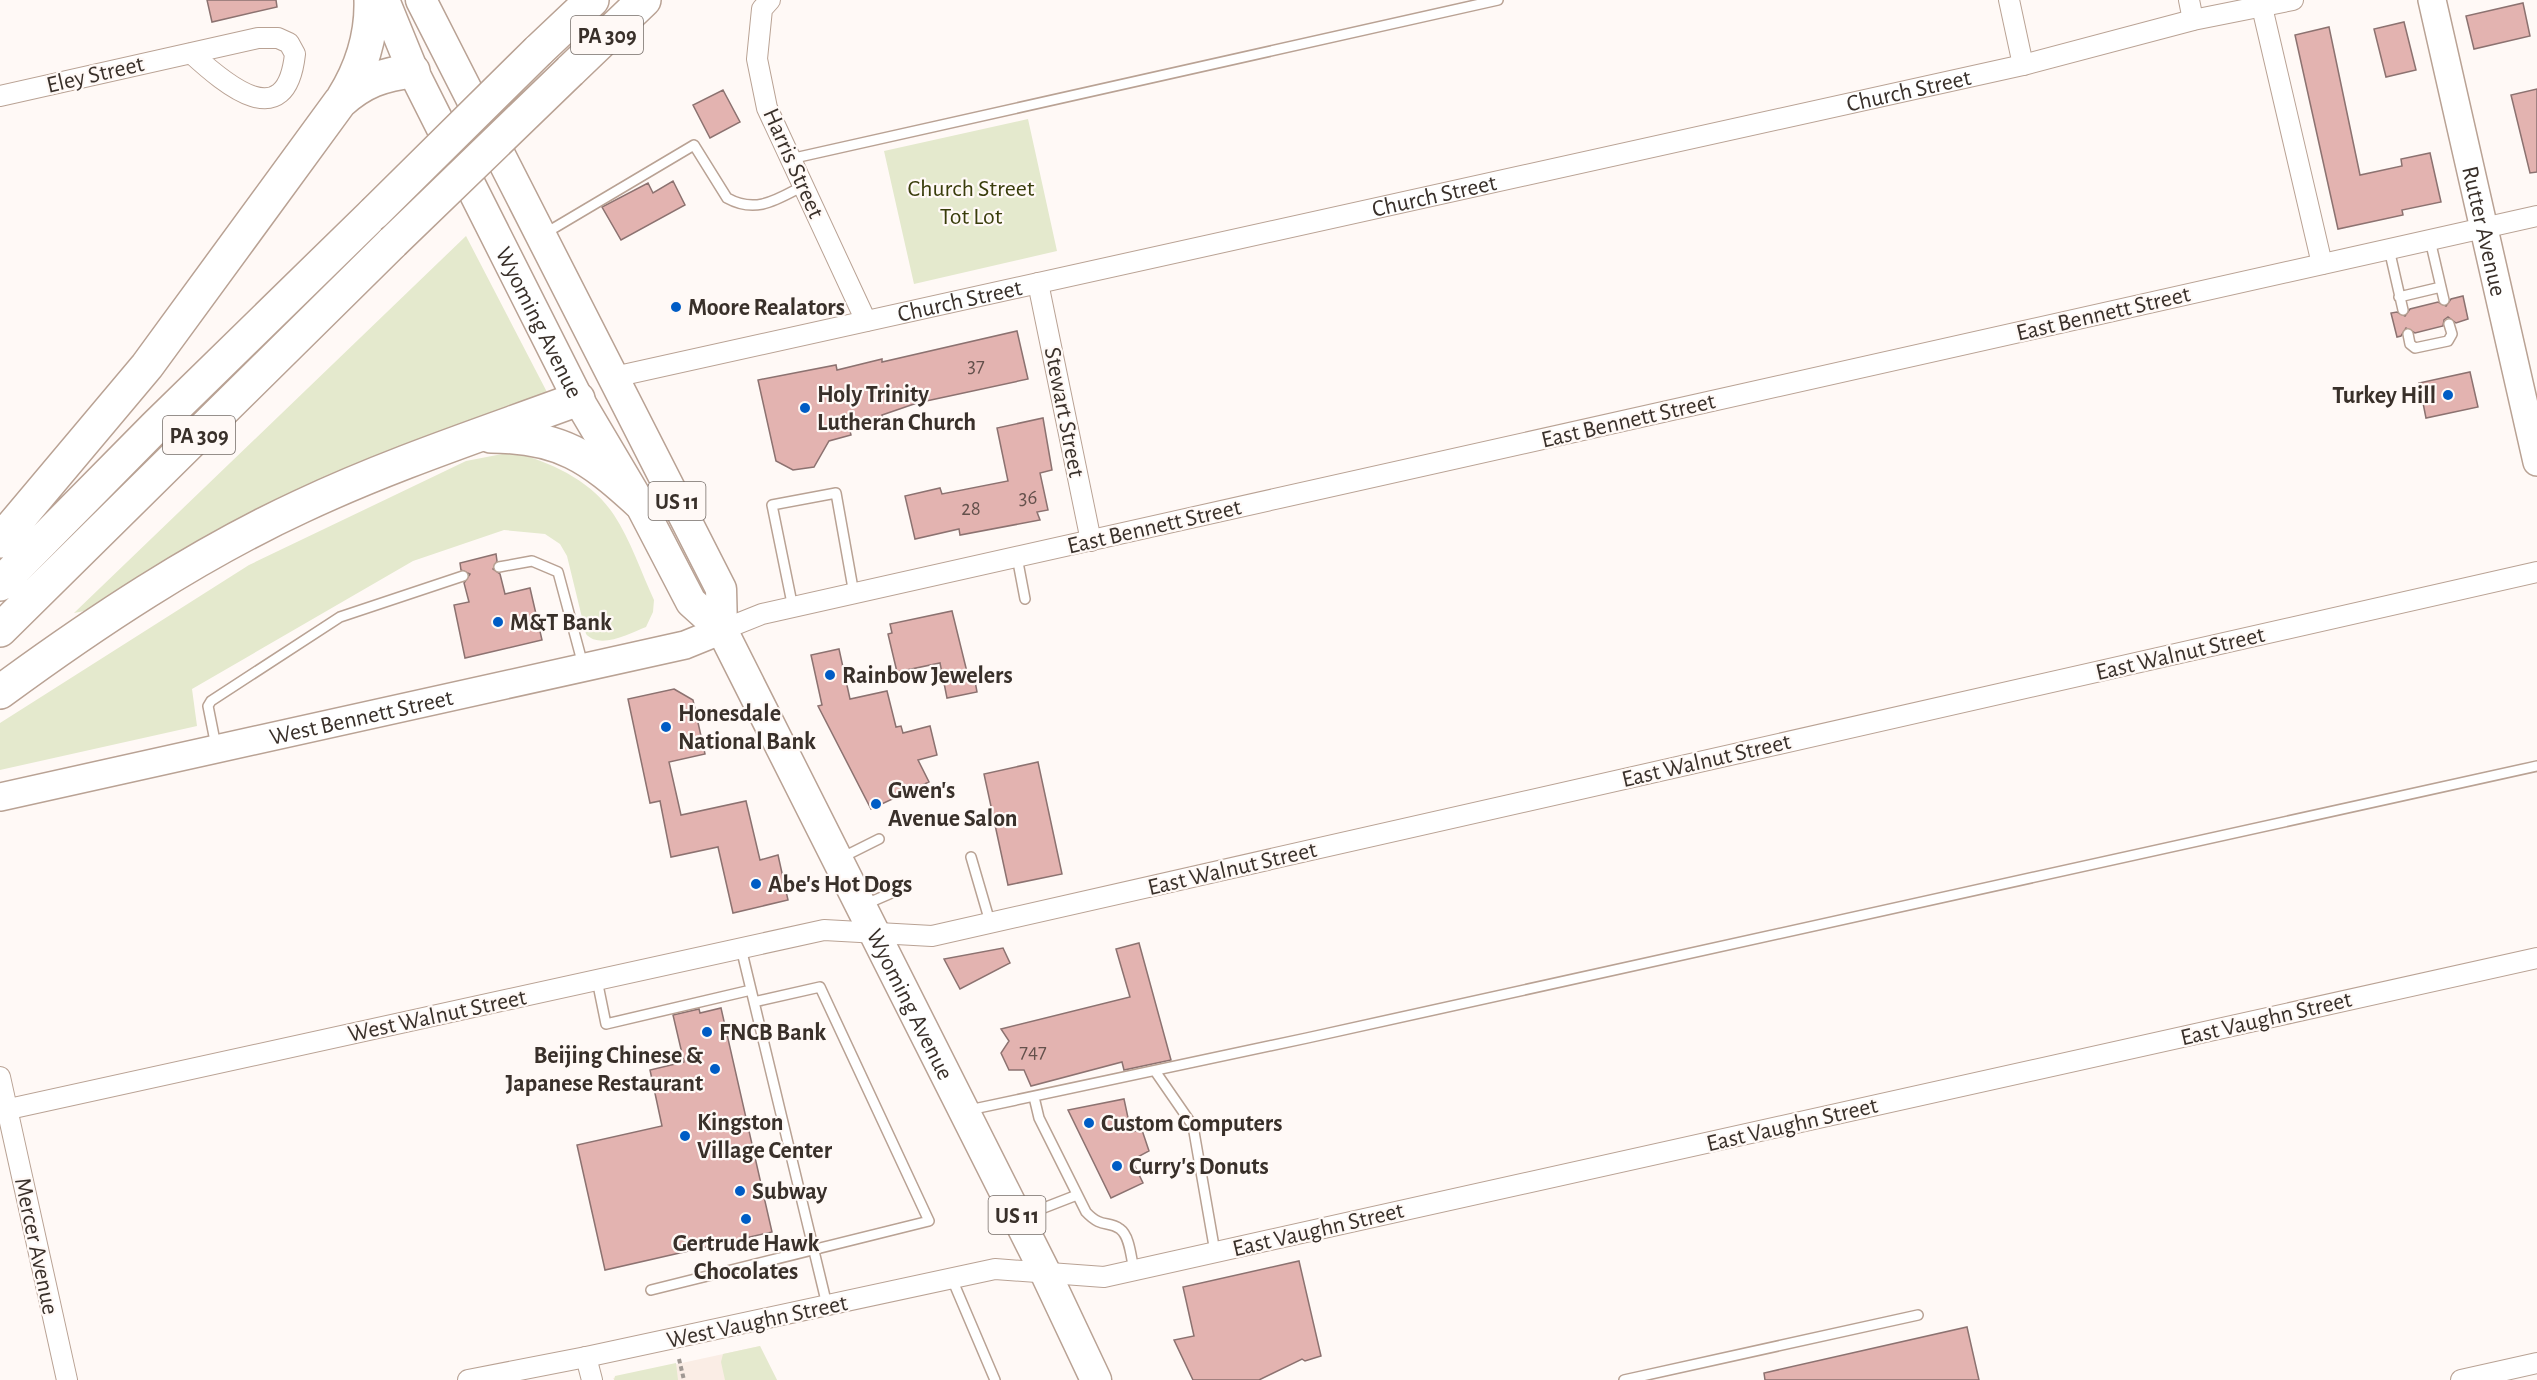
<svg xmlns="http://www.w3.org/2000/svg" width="2537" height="1380" viewBox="0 0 2537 1380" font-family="'Alegreya Sans',sans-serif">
  <rect width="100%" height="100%" fill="#fff9f6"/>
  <path fill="#faede5" d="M760,1346L777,1380H614L613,1378Z"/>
  <path fill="#e4e9cd" d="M1028,119L1057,251L914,284L884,151Z
    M466,236L549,396L99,608L74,613Z
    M513,452C552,463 591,480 614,515C630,539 642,574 654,600L653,612L646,627C630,633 600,650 586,634L567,556L560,544L545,534L504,530L413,561L192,689L197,726L0,770V723L249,565L466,461Z
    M760,1346L777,1380H725L721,1362L723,1354Z
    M676,1363L678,1380H614L615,1376Z"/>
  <path fill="#e3b3b0" stroke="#8c7270" stroke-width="1.5" d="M207,0H276L277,7L212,22Z
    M2523,3L2530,36L2474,49L2466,16Z
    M2404,22L2416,70L2386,77L2374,29Z
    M2329,27L2360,175L2402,166L2401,159L2430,153L2441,202L2402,210L2403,215L2338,229L2295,35Z
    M2537,89V172L2530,173L2511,95Z
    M723,90L740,122L710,138L693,105Z
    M673,181L685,205L621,240L602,207L648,183L653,193Z
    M2463,296L2468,319L2456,323L2448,317L2444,320L2443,326L2415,333L2406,328L2401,336L2397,337L2391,313L2397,312L2405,316L2410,309L2438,302L2446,306L2451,299Z
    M1017,331L1028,379L917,403L882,415L883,419L849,427L851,435L829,441L814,467L793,470L776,461L758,380L836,365L837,370L882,359V362Z
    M2470,372L2478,407L2426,418L2419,383Z
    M1043,418L1052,470L1040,473L1048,510L1037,512L1040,520L960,535L959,529L915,539L905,496L940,488L942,494L1008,481L997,428Z
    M496,554L497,561L493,569L500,574L505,594L530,588L542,640L465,658L454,605L469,602L464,583L470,574L461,570L460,563Z
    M952,611L967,672L973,670L977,692L947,698L940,663L897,672L888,634L892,633L890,624Z
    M839,649L850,699L887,691L896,727L901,726L903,733L930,726L937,755L918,760L929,782L871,809L818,706L822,705L811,655Z
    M674,689L693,700L705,754L669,762L681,815L746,801L760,860L778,855L788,900L733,913L718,847L671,857L660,801L650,803L628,699Z
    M1038,762L1062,874L1008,885L984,774Z
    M1139,943L1171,1060L1124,1070L1122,1062L1031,1086L1024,1070H1009L1001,1053L1009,1041L1001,1029L1130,997L1116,949Z
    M1003,948L1010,963L960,989L944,959Z
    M721,1008L772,1232L605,1270L577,1145L662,1126L650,1070L684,1062L673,1015L699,1009L700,1013Z
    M1124,1099L1131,1132L1142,1130L1149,1151L1132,1160L1143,1183L1111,1198L1068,1110Z
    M1299,1261L1321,1356L1305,1361L1302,1359L1259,1380H1193L1174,1340L1194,1336L1183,1287Z
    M1967,1327L1979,1380H1765L1764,1373Z"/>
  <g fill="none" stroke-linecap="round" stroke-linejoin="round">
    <defs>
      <path id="lane" d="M790,159L1498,0
        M544,234L694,145L727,198C756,214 776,200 803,186
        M2430,240L2444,300
        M2389,249L2403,310
        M2399,297L2441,287
        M2408,334L2410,344L2415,348L2448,341L2452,334L2449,324
        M1017,557L1025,599
        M499,567L532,561L558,572L583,665
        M793,608L772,505L836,493L854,594
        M216,746L208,706L211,701L340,617L463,576
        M971,857L990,922
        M841,858L879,839
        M866,904L903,888
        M741,948L827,1305
        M597,980L606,1024L751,990
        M1155,1071L1193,1126L1215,1252
        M1034,1097L1039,1118L1086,1212C1102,1229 1108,1220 1120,1229C1130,1236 1131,1258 1134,1270
        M969,1110L1307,1038L2537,766
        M1023,1216L1077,1195
        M952,1279L995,1380
        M651,1290L929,1221L820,987L754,1002
        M1624,1380L1918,1315"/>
      <g id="street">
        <path d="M770,0L762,9L757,59L767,108L866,321"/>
        <path d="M2009,0L2023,65"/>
        <path d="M2189,0L2193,20"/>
        <path d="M2262,7L2322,264"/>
        <path d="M0,96L258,38H278L289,43L295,54C286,136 226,85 191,53"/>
        <path d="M1038,283L1091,541"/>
        <path id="s1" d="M614,377L2023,65L2193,20L2293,0"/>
        <path d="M722,630L762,614L2537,216"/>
        <path d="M0,1077L67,1380"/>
        <path d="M0,1111L824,930L932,936L2537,572"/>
        <path d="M586,1357L592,1380"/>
        <path d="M468,1380L586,1357L995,1269L1104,1277L2537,958"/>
        <path d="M2461,1380L2537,1363"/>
      </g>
      <g id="secondary">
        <path id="s2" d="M2432,0L2537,462"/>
        <path id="s3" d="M0,797L685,645L722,630"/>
      </g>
      <g id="primary">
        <path id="s4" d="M384,0L413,71L578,399L639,502L691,602L722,630L1046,1274L1096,1380"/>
        <path d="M421,0L721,589L722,630"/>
      </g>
      <path id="highway" d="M538,51L592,0
        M570,71L644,0
        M343,98C361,69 372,35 371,0
        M491,436C560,436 590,457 639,502
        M0,541L147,366L340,102C362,82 383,74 413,71
        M0,584L156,426L374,213
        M0,630L393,242
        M0,692C94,623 196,555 302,506C391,464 486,433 578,399"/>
    </defs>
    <use href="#lane" stroke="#b9a294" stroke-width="12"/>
    <use href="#street" stroke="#b9a294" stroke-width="22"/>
    <use href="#secondary" stroke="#b9a294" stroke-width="30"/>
    <use href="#primary" stroke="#b9a294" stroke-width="33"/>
    <use href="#highway" stroke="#b9a294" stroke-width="36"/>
    <path stroke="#9f9893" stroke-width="4" stroke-dasharray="4.5 3" stroke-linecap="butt" d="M679,1359L684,1380"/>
    <use href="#lane" stroke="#fff" stroke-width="9"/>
    <use href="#street" stroke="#fff" stroke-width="20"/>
    <use href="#secondary" stroke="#fff" stroke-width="27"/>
    <use href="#primary" stroke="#fff" stroke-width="30"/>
    <use href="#highway" stroke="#fff" stroke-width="33"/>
    <defs>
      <path id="highway-bridge" d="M374,213L538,51
        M393,242L570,71"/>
    </defs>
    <use href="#highway-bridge" stroke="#b9a294" stroke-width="36" stroke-linecap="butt"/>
    <use href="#highway-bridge" stroke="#fff" stroke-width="33"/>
  </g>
  <g fill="#005cc5" stroke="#fff9f6" stroke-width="2">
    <circle cx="676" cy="307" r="6"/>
    <circle cx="2448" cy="395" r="6"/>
    <circle cx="805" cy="408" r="6"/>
    <circle cx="498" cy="622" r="6"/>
    <circle cx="830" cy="675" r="6"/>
    <circle cx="666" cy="727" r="6"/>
    <circle cx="876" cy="804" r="6"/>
    <circle cx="756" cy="884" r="6"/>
    <circle cx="707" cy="1032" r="6"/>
    <circle cx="715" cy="1069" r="6"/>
    <circle cx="1089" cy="1123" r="6"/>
    <circle cx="685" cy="1136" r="6"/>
    <circle cx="1117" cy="1166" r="6"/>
    <circle cx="740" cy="1191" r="6"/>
    <circle cx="746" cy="1219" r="6"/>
  </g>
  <g text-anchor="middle" stroke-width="4.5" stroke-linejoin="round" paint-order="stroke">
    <g font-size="21" fill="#64514c">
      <text x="976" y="372">37</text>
      <text x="1028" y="504">36</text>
      <text x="971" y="515">28</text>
      <text x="1033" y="1058">747</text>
    </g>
    <g fill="#fff9f6" stroke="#746c67" stroke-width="1.5">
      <rect x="571" y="16" width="72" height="38" rx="4.5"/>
      <rect x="163" y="416" width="72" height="38" rx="4.5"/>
      <rect x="648.5" y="482" width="57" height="38" rx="4.5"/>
      <rect x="988.5" y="1196" width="57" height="38" rx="4.5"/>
    </g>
    <g font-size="22" font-weight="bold" fill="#39302a">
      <text x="607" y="43">PA 309</text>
      <text x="199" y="443">PA 309</text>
      <text x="677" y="509">US 11</text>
      <text x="1017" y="1223">US 11</text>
    </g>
    <g font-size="24" fill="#39302a" stroke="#fff9f6">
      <text transform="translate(95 74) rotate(-13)" y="8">Eley Street</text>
      <text dy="8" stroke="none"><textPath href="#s1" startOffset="1326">Church Street</textPath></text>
      <text transform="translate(794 163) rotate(66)" y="8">Harris Street</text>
      <text dy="8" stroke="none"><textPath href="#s1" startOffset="840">Church Street</textPath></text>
      <text dy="8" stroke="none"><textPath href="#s2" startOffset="237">Rutter Avenue</textPath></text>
      <text dy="8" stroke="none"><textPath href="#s1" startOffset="354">Church Street</textPath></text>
      <text transform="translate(2103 313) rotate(-13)" y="8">East Bennett Street</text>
      <text dy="8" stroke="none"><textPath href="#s4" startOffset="358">Wyoming Avenue</textPath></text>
      <text transform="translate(1065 412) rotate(79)" y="8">Stewart Street</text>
      <text transform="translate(1628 420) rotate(-13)" y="8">East Bennett Street</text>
      <text transform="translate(1154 526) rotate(-13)" y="8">East Bennett Street</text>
      <text transform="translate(2180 653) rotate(-13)" y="8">East Walnut Street</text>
      <text dy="8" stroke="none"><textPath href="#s3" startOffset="370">West Bennett Street</textPath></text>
      <text transform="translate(1706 760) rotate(-13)" y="8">East Walnut Street</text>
      <text transform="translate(1232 868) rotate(-13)" y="8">East Walnut Street</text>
      <text dy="8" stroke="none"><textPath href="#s4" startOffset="1137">Wyoming Avenue</textPath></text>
      <text transform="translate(437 1015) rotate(-12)" y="8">West Walnut Street</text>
      <text transform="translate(2266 1018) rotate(-13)" y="8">East Vaughn Street</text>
      <text transform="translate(1792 1124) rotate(-13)" y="8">East Vaughn Street</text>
      <text transform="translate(1318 1229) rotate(-13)" y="8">East Vaughn Street</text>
      <text transform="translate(37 1246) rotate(78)" y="8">Mercer Avenue</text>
      <text transform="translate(757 1321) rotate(-12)" y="8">West Vaughn Street</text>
    </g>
    <g font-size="24" fill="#393d0b" stroke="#fff9f6">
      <text x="971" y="196">Church Street<tspan x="971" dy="28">Tot Lot</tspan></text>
    </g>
    <g font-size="24" font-weight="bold" fill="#39302a" stroke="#fff9f6" text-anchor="start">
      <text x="688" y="315">Moore Realators</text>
      <text x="817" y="402">Holy Trinity<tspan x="817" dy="28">Lutheran Church</tspan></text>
      <text x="2436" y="403" text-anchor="end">Turkey Hill</text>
      <text x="510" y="630">M&amp;T Bank</text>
      <text x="842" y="683">Rainbow Jewelers</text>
      <text x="678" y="721">Honesdale<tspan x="678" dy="28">National Bank</tspan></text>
      <text x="888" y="798">Gwen's<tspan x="888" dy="28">Avenue Salon</tspan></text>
      <text x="768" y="892">Abe's Hot Dogs</text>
      <text x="719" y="1040">FNCB Bank</text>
      <text x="703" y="1063" text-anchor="end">Beijing Chinese &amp;<tspan x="703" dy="28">Japanese Restaurant</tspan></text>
      <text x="697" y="1130">Kingston<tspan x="697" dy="28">Village Center</tspan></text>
      <text x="1101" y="1131">Custom Computers</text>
      <text x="1129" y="1174">Curry's Donuts</text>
      <text x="752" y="1199">Subway</text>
      <text x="746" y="1251" text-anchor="middle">Gertrude Hawk<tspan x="746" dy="28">Chocolates</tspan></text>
    </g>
  </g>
</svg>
